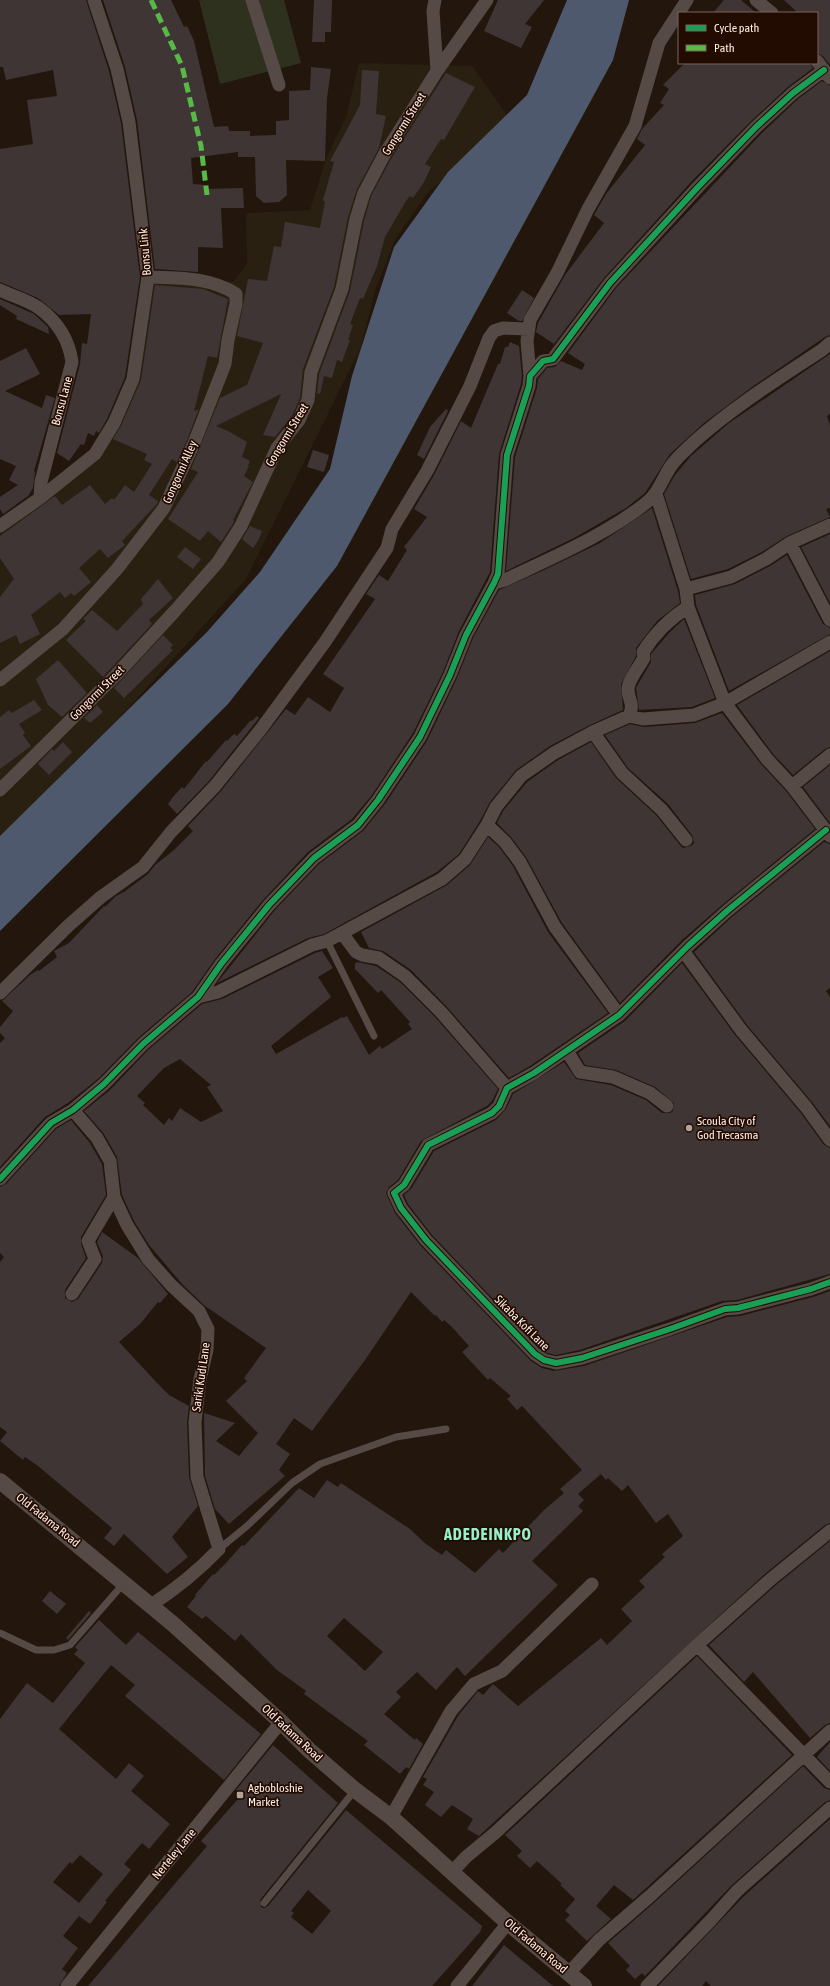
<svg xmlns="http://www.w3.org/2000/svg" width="830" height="1986" viewBox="0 0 830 1986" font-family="'Asap Condensed',sans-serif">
  <rect width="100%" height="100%" fill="#23160d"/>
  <path fill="#2a2011" d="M359,63L472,66L512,122L428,192L395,240L376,288L360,349L246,579L62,781L0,843V525L91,450L135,371L153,277L188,274L233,282L247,264L246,213L310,210L327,156L346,117Z"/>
  <path fill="#2e311e" d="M199,0H284L301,63L220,84Z"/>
  <path fill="#4f596e" d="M567,0H629L613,60L337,566L228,704L0,931V836L207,632L260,572L330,469L352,376L394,247L448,172L527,95Z"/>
  <path fill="#3f3535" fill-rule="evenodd" d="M0,0H86L109,71L121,123L140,277L125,377L107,419L99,433L96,431L94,436L88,433L84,445L81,444L69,461L57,453L80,364L82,343L87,344L91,314L59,315L38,298L0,282V149L33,144L27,100L57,96L53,70L6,80L3,67H0Z
    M103,0H171L184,27L187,26L194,41L214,127L228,126L229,131H250V136L276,135V121L289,120V91L310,90L311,67L331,69L327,98L325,161L286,160L287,195L279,202L264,203L256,196L255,157H238V152L191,158L193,184L205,185V189L243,188L244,208H221L223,248L198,247V272L155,269L137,120L125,67Z
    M314,0H332L331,32H325V42H312Z
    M498,0H544L525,24L532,27L521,48L484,31Z
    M724,0H741L756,13H713Z
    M784,0H830V65L823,56L817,53V13H798Z
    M685,63H809L813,68L788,87L751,121L692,181L604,278L554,344L536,332L538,323L565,275L604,223L594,215L606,194L645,145L637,139L642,129L664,105L660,103L669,89L663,85Z
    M362,70L379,71L376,114L386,116L379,148L357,189L348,217L334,287L303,369L300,398L292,416L275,437L263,435L281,394L216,426L228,431L247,442L242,457L250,461L248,465L249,466L244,476L253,482L233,520L234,522L221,542L208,531L200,541L168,519L198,472L191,469L220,398L247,385L263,343L237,336L248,279L267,281L274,246L281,247L285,222L320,228L325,202L323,200L334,162L330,161L360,105Z
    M446,73L475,87L444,140L441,139L425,164L431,167L424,182L413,198L410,196L406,201L385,237L377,266L363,299L360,298L350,324L353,325L348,340H350L342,362L337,360L332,378L324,376L320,394L317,393L319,374L350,291L364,221L371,196L391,159Z
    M822,81L830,86V335L825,337L752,387L704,423L670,454L645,493L626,508L574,538L506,571L515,457L537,388L538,379L547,368L555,367L561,361L582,370L585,364L568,353L616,288L762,133L798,99Z
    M155,285L203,289L228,299L217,358L208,356L194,411L199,409L187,440L177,462L172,459L149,495L158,501L157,504L122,541L125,545L108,558L100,549L79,568L91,582L74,596L71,593L65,598L60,592L31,615L40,634L20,644L16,635L0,643V597L14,579L0,558V536L55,496L62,505L90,485L105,504L112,498L114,500L125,485L134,492L152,464L144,460L147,454L113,439L121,426L141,380Z
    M522,290L534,298L522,321H519L507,313Z
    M0,299L34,314L48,327L49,334L16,319L17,316L0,305Z
    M510,342L519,346L522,376L521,384L499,454L490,572L459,631L443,672L413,733L372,795L352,819L308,852L263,900L215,959L192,992L138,1038L99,1078L68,1103L45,1117L0,1167V1043L5,1038L0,1033V1027L13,1011L2,1001L30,975L38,970L39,971L57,957L54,951L69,943L104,906L105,907L116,896L124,892L148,874L155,865L174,850L193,831L188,826L221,791L286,709L295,715L308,697L330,712L344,688L323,674L375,599L366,594L379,575L388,581L407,550L404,547L427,517L414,509L434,475L461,421L471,428L498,364H500L505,347H508Z
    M26,348L40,374L5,391L42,408L46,395L55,398L34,471L35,472L33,488L28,496L3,514L0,509V497L18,485L9,480L16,466L0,459V361Z
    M830,354V414L827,416L830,425V508L826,509L830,517L787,536L762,552L728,569L691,579L664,494L675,475L691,456L729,423Z
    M446,409L448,411L424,459L417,455L430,427Z
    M313,450L329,455L324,472L307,467Z
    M652,508L678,591L680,603L657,621L636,648V656L621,684L623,710L590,725L550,746L516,770L490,802L480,821L459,854L437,872L324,934L308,938L217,983L275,910L319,864L363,831L385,804L427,741L457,678L473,638L499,590L544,570L600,543Z
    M250,526L262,531L258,541L253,548L242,539Z
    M830,534V603L801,547Z
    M185,547L201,559L193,569L177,557Z
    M787,555L823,624L830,628V634L729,691L696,605L695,595L735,584L770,566Z
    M158,579L173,598L149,620L152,624L103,677L66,640L86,621L83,619L92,610L117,631L143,604L141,599Z
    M684,619L715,698L692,707L639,710L636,688L651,662V654L669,633Z
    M163,635L173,645L170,648L173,650L124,698L114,688Z
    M830,651V747L825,749L793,775L773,754L737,705Z
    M58,660L87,693L62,717L48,705L36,679Z
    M34,700L42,710L19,724L25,733L23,735L31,746L0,769V717L9,710L12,713Z
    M97,705L103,712L90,723L84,718Z
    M722,713L761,764L786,791L815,829L722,905L682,940L620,1003L562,923L526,857L511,837L497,823L503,811L527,782L558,760L591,742L616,778L656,815L680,845L683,848L691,846L694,843L692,835L668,804L628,768L605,735L630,724L644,727L695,723Z
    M257,716L259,718L209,781L177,814L168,804L172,798L182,787L184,789L206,761L207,762L226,740L227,741L234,734L237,736L251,720L252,721Z
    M63,742L72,752L49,775L38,764L52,749L54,751Z
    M830,765V823L803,787Z
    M488,837L499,847L513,866L548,932L608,1013L530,1066L509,1078L447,1007L411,970L383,951L369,948L361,932L447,885L470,865Z
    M824,842L830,844V988L826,991L830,997V1126L812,1102L747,1025L694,952L732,917Z
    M322,951L333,968L318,977L331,997L271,1046L276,1054L342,1017L343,1018L347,1016L369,1055L380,1046L382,1049L412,1029L408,1024L410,1022L381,990L378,993L358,972L355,969V964L357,962L376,966L400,982L435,1017L498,1089L492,1101L487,1106L421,1141L398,1180L389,1187L386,1193L395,1213L420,1245L531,1361L542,1368L554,1371L584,1366L727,1317L740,1316L813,1297L830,1291V1523L825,1525L766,1573L479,1836L467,1829L473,1819L452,1805L441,1817L425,1805L434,1792L423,1785L427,1779L423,1777L458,1716L478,1691L483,1695L493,1684L518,1706L601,1638L607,1645L632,1621L621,1609L645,1587L639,1581L665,1557L662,1554L683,1536L668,1514L656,1523L628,1485L622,1491L608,1478L606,1480L601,1474L578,1494L584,1500L578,1506L583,1511L532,1561L558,1585L465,1676L457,1667L436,1690L417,1672L396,1692L401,1697L384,1714L410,1736L415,1740L416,1738L423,1744L409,1769L406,1767L400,1774L364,1745L368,1741L304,1694L306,1691L277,1670L241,1634L235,1641L206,1616L202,1619L187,1607L196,1596L195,1595L213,1574L214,1575L225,1564L242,1545L244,1546L299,1488L314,1498L327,1480L338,1487L341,1483L410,1529L426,1544L442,1555L446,1550L475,1573L499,1549L503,1553L544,1510L564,1493L560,1489L582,1470L522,1406L517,1410L507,1399L511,1396L490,1378L488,1380L462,1352L469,1346L451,1326L444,1320L442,1322L436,1315L435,1316L411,1292L365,1360L312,1431L294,1418L276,1444L290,1454L279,1470L285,1476L229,1524L215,1509L205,1476L204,1413L235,1423L216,1441L239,1456L258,1433L226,1401L247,1381L244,1378L266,1348L205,1306L183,1285L149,1245L134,1221L122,1195L117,1157L104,1134L84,1111L110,1090L148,1050L202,1004L222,999L315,953ZM180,1059L211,1085L207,1087L223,1111L201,1122L180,1108L172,1121L169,1118L164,1125L143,1105L145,1103L137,1096L164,1068ZM344,1618L383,1652L365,1671L327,1636Z
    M682,963L735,1035L800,1112L824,1145L830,1148V1274L737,1300L722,1301L580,1350L556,1355L547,1353L540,1348L432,1235L408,1204L404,1195L411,1189L434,1151L496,1120L506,1109L513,1094L564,1062L576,1079L611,1085L646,1100L662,1113H670L673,1111L674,1103L655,1087L616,1070L585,1065L578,1053L625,1021Z
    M71,1120L90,1143L102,1164L106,1195L81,1237V1244L86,1258L65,1290V1298L72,1302L78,1299L102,1263L103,1256L97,1242L102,1232L138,1258L168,1294L160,1303L158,1302L140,1324L119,1342L158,1384L169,1395L189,1406L187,1422L189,1477L198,1506L172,1537L188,1557L167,1574L124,1534L114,1546L104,1538L112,1528L38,1466L25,1457L23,1460L0,1441L7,1432L0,1427V1262L4,1257L0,1253V1187L6,1184L56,1129Z
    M830,1541V1723L825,1725L810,1738L753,1672L744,1682L709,1645L776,1585Z
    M50,1591L66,1604L57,1614L42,1601Z
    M89,1611L91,1613L68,1640L66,1638Z
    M99,1620L126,1645L138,1632L261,1734L224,1780L125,1696L135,1685L111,1665L59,1729L116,1779L129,1763L144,1776L131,1791L170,1824L149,1849L142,1843L124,1864L131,1870L105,1901L107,1902L90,1924L79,1916L63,1936L78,1948L62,1969L67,1973L59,1986H0V1719L27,1683L53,1703L85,1663L74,1654L78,1650L75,1647ZM80,1855L103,1874L79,1903L53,1882L70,1862L72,1864Z
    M697,1656L792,1755L633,1900L614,1885L596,1906L611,1919L587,1941L565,1920L570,1915L565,1911L575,1899L560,1885L562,1884L537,1861L530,1868L517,1856L522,1851L505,1835Z
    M830,1742V1771L817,1757Z
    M273,1745L338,1803L260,1900L261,1907L264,1908L268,1906L346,1810L482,1926L480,1932L432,1986H88L207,1846L201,1841L238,1799L236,1798L240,1793L236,1790ZM308,1890L331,1911L312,1934L291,1917L294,1913L291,1911Z
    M803,1766L824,1788L830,1790V1800L825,1802L732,1885L645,1976L642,1973L635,1979L626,1970L630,1966L608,1943L655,1902Z
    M830,1819V1986H711L706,1981L702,1986H658L743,1897Z
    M504,1945L553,1986H472Z"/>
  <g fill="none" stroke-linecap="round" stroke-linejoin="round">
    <path stroke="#564a46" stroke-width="7" d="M327,941L374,1036
      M219,1549L247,1526L292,1483L320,1464L396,1437L446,1429
      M0,1633L36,1650H54L70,1645L124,1583
      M264,1903L355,1790"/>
    <path stroke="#564a46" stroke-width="13" d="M252,0L279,85
      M435,0L433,11L437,71
      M756,0L772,13
      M817,61L830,78
      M0,290C12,296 28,300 39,308C58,322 69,340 72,362L41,482L40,498
      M530,376L527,341L530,320L557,273L588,209L635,126L659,43L687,0
      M656,494L686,589L688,607L725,703L767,759L792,786L830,836
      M0,526L40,498L95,454L114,423L133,379L148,277L129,122L117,69L94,0
      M790,543L830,620
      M494,583L505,580C551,558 606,535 646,503C659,493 662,479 671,466C677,457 687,449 694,442C733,407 778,379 822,350L830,343
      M686,589L731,577L766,559L790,543L830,525
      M0,680L63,629L117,569L164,508L194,443L225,364L228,340L236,304V294C210,277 178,278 148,277
      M629,716C635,703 628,701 628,689C628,681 640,665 644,658L643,652C655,633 669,619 688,607
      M593,732L622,773L662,810L686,840
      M792,786L830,755
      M0,790L116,675L174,612L218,562L241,526L277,448L299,420L308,400L311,372L342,289L356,219L364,193L384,155L437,71L487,0
      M487,825L505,842L520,862L555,927L619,1015
      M826,830L727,911L688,946L619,1015L534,1073L507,1088L499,1106L492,1113L428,1145L404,1185L394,1193L401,1208L426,1240L535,1354L544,1360L556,1363L582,1358L670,1329L725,1309L738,1308L811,1289L830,1282
      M342,933L356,952L362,955L379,958L405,976L441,1012L507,1088
      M684,952L741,1030L806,1107L830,1140
      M0,993L68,926L101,897L143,867L171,832L215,786L261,729L325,642L387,548L392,529L427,471L470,386L489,338L494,331L503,328L528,329
      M198,997L218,992L312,945L327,941L442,879L465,859L487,825L496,807L521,776L554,753L593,732L629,716L643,719L694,715L725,703L830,642
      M567,1051L580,1072L613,1077L650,1093L667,1106
      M73,1110L97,1138L110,1161L114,1197L127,1225L148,1259L171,1285L199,1311L208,1329L207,1350L200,1379L195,1422L197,1477L219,1549C198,1571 176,1589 151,1605
      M0,1179L51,1123L73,1110L104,1084L143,1044L198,997L221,964L269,905L314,858L358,825L378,800L420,737L450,675L466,635L494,583L498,574L507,455L529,386L530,376L543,361L553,359L610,283L698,187L756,127L793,93L824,70
      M72,1294L95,1259L88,1241L114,1197
      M697,1645L830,1782
      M391,1817L451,1711L474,1684L502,1671L592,1584
      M452,1872L466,1857L495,1833L697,1645L771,1579L830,1531
      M568,1974L599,1940L650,1896L830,1731
      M67,1986L281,1722
      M457,1986L508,1923
      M647,1986L711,1920L737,1891L830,1808"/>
    <path stroke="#564a46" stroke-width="16" d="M0,1481L173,1624L281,1722L309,1750L355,1790L391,1817L508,1923L584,1986"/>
    <path stroke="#58b947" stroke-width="5" stroke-dasharray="10 5" stroke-linecap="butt" d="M151,0L182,66L201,146L207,195"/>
    <defs>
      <path id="cycleway" d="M826,830L727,911L688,946L619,1015L534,1073L507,1088L499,1106L492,1113L428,1145L404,1185L394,1193L401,1208L426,1240L535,1354L544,1360L556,1363L582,1358L670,1329L725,1309L738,1308L811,1289L830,1282
        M0,1179L51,1123L73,1110L104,1084L143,1044L198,997L221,964L269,905L314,858L358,825L378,800L420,737L450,675L466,635L494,583L498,574L507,455L529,386L530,376L543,361L553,359L610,283L698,187L756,127L793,93L824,70"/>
    </defs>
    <use href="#cycleway" stroke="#220b00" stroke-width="8"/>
    <use href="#cycleway" stroke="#1a9f57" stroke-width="6"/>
  </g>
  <g fill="#b2a298" stroke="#220b00" stroke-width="1.5">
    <circle cx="689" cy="1128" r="4"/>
    <rect x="236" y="1791" width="8" height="8" rx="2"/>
  </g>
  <g text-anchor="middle" stroke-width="3.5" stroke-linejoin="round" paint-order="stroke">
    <g font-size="12" fill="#ffede3" stroke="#220b00">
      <text transform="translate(404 124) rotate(-58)" y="4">Gongormi Street</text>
      <text transform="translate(145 252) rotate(-95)" y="4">Bonsu Link</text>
      <text transform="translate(62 401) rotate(-75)" y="4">Bonsu Lane</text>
      <text transform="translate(287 435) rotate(-59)" y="4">Gongormi Street</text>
      <text transform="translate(180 472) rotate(-66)" y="4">Gongormi Alley</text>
      <text transform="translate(97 693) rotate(-45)" y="4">Gongormi Street</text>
      <text transform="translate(522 1323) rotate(45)" y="4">Sikaba Kofi Lane</text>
      <text transform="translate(201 1377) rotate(-82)" y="4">Sariki Kudi Lane</text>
      <text transform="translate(48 1520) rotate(39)" y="4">Old Fadama Road</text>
      <text transform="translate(292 1733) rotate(43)" y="4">Old Fadama Road</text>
      <text transform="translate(174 1854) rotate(-51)" y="4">Nerteley Lane</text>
      <text transform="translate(536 1946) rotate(40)" y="4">Old Fadama Road</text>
    </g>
    <g font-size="12" fill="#ffede3" stroke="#220b00" text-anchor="start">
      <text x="697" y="1125">Scoula City of<tspan x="697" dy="14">God Trecasma</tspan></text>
      <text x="248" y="1792">Agbobloshie<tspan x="248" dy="14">Market</tspan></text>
    </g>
    <g font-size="16" font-weight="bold" letter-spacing="1" fill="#97f0cb" stroke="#220b00">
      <text x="488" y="1540">ADEDEINKPO</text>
    </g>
  </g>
  <rect x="678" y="12" width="140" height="52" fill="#220b00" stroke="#7a655b"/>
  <rect x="686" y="25" width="20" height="6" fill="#1a9f57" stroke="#7a655b"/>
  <text x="714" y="32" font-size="12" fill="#ffede3">Cycle path</text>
  <rect x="686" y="45" width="20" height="6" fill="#58b947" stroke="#7a655b"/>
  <text x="714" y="52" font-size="12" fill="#ffede3">Path</text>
</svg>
